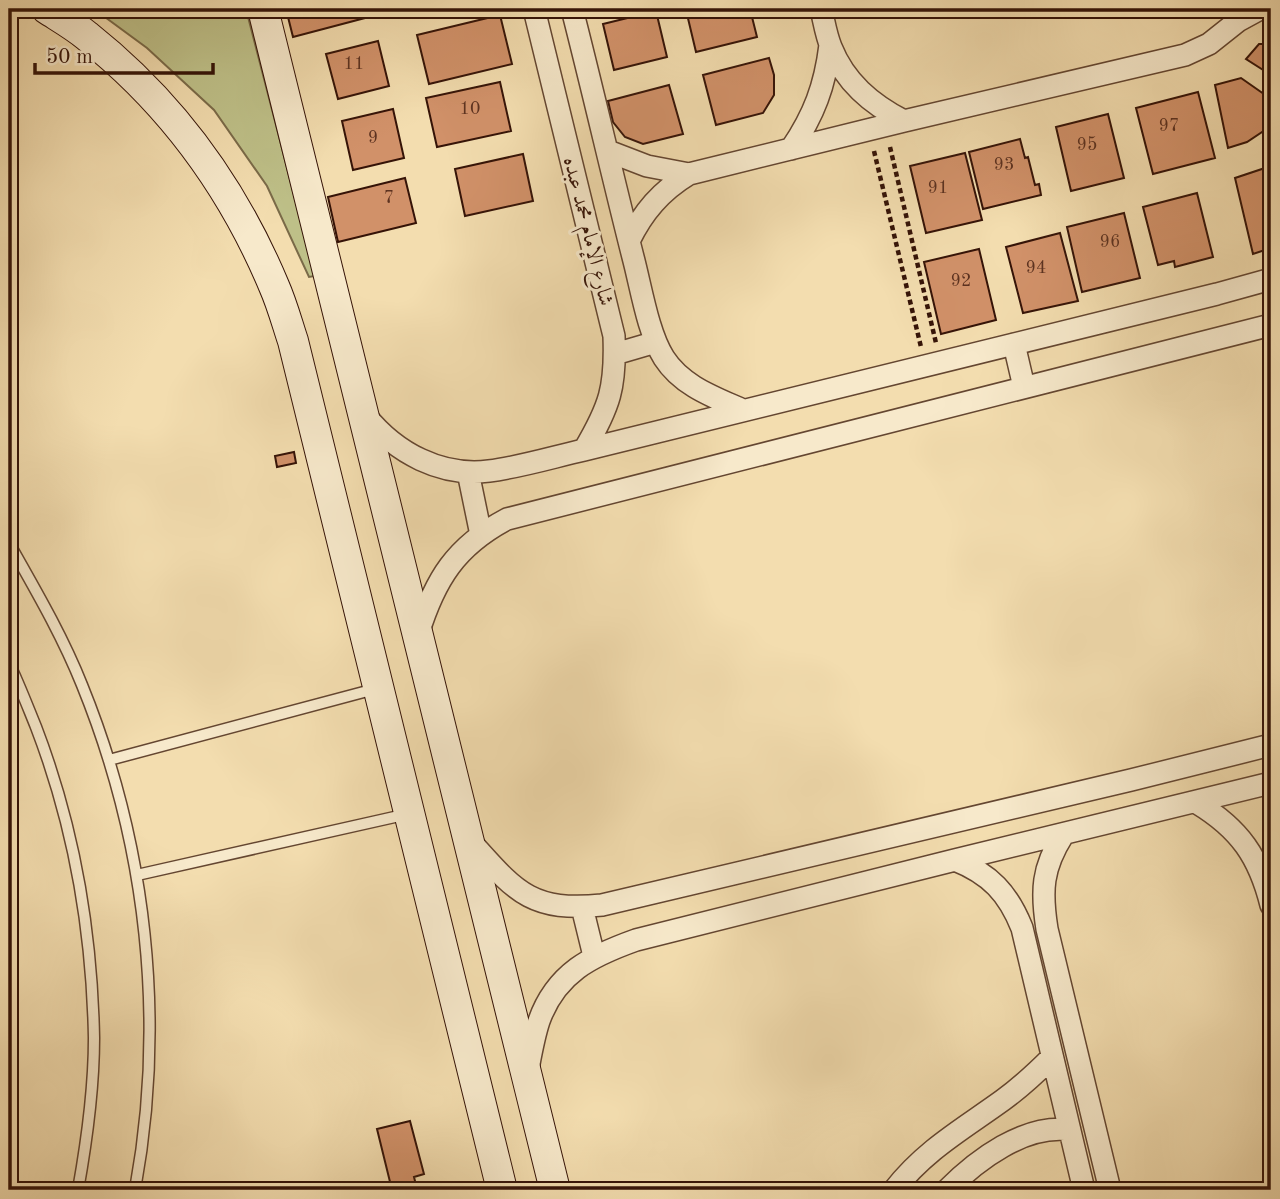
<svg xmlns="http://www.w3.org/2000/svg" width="1280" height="1199" viewBox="0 0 1280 1199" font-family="'Old Standard TT',Amiri,serif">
  <rect width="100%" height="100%" fill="#f3ddaf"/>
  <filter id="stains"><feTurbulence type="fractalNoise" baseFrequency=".00286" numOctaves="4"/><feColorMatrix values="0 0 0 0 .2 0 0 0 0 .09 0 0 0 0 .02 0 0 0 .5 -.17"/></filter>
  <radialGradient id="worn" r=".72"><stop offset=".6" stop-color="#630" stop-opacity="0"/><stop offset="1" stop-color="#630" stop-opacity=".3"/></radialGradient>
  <path fill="#bec088" stroke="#7a6a48" stroke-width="2" d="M94,9H246L315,276L309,277L267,186L214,110L147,48Z"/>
  <path fill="#d19169" stroke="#351307" stroke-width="2" d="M286,9H362L365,18L293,37Z
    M690,9H750L757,37L696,52L686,10Z
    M656,11L667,57L614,70L603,24Z
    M500,15L512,64L429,84L417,35Z
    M1271,34V75L1246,59L1259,44H1266Z
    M378,41L389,86L338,99L326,54Z
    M769,58L774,75V95L763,113L716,125L703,75Z
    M1241,78L1271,99V126L1247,142L1228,148L1215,85Z
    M500,82L511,131L437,147L426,98Z
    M669,85L683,134L643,144L625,137L613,122L608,101Z
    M1198,92L1215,158L1153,174L1136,108Z
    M393,109L404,158L353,170L342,121Z
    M1108,114L1124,178L1071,191L1056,127Z
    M1020,139L1025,158L1028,157L1035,185L1039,184L1041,195L983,209L969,152Z
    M965,153L982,220L926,233L910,166Z
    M523,154L533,201L465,216L455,169Z
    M1271,166V248L1253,254L1235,178Z
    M405,178L416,223L338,242L328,197Z
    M1197,193L1213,257L1175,267L1174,261L1158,265L1143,207Z
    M1124,213L1140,278L1082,292L1067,227Z
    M1060,233L1078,301L1023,313L1006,247Z
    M979,249L996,320L941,334L924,262Z
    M294,452L296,463L277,467L275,456Z
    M410,1121L424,1174L414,1177L417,1189L392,1190L377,1129Z"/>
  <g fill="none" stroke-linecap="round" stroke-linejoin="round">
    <defs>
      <path id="lane" d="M9,543C35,589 62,635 82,685C147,845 166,1021 135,1190
        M9,663C19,684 27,705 36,727C74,826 92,931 94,1038C94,1089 87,1140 78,1190
        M109,760L375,689
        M137,875L408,814"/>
      <path id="street" d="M534,9L614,336C616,387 610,406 584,450
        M572,9C593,91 612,174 633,257C641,287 648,333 664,358C682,386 714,397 743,410
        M821,9C824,21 826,35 831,47C845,82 871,104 904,121
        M791,149C814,115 825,86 830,45
        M608,151L647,166L689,174
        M629,241C643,212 661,191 689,174L904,121L1185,55L1209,44L1238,21L1260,9
        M1014,344L1024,387
        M615,354L656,342
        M366,416C396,453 441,477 489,471C521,467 553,457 584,450L1217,294L1271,279
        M468,472L481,535
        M418,634C435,579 456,546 507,519L1271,325
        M1197,803C1240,829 1259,857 1271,905
        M1063,835C1042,868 1041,891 1047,929L1110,1190
        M472,843C516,892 531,912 602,905L1131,780L1271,745
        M955,860C990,874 1008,893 1022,928L1084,1190
        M582,907L594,956
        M528,1069C531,1053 534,1036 539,1021C556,973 591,956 636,940L955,860L1271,783
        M894,1190C925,1150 963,1129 1003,1100C1021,1087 1037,1072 1052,1057
        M947,1190C977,1160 1024,1124 1070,1130"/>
      <path id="secondary" d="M47,9C61,18 75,26 87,36C170,102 233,188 274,286C282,304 287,323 293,341L502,1190
        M263,9L555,1190"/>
    </defs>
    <use href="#lane" stroke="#644631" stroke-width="13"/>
    <use href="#street" stroke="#644631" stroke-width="24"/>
    <use href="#secondary" stroke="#351307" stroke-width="32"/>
    <path stroke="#351307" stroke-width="4.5" stroke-dasharray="5 3.5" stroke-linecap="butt" d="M890,147L936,343
      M874,151L921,347"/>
    <use href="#lane" stroke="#f7e9cb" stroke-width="10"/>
    <use href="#street" stroke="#f7e9cb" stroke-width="21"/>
    <use href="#secondary" stroke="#f7e9cb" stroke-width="30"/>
  </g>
  <g text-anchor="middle" stroke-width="6" stroke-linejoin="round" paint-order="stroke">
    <g font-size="18" fill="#5c3220">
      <text x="354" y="69">11</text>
      <text x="470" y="114">10</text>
      <text x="1169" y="131">97</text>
      <text x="373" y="143">9</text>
      <text x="1087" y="150">95</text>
      <text x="1004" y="170">93</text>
      <text x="938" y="193">91</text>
      <text x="389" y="203">7</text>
      <text x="1110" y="247">96</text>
      <text x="1036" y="273">94</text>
      <text x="961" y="286">92</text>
    </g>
    <g font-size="21" fill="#351307" stroke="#f7e9cb">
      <text transform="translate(589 231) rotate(76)" y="7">شارع الإمام محمد عبده</text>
    </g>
  </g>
  <rect width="1280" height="1199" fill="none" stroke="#f3ddaf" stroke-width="35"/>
  <rect x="10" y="10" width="1259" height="1178" fill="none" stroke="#351307" stroke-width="3.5"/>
  <rect x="18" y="18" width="1245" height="1164" fill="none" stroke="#351307" stroke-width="2"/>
  <path d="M35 63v10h178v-10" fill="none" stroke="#351307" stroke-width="3.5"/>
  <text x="46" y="63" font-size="21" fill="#351307" stroke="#f7e9cb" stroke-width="5" paint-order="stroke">50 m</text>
  <rect width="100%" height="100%" filter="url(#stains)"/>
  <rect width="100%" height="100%" fill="url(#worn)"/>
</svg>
